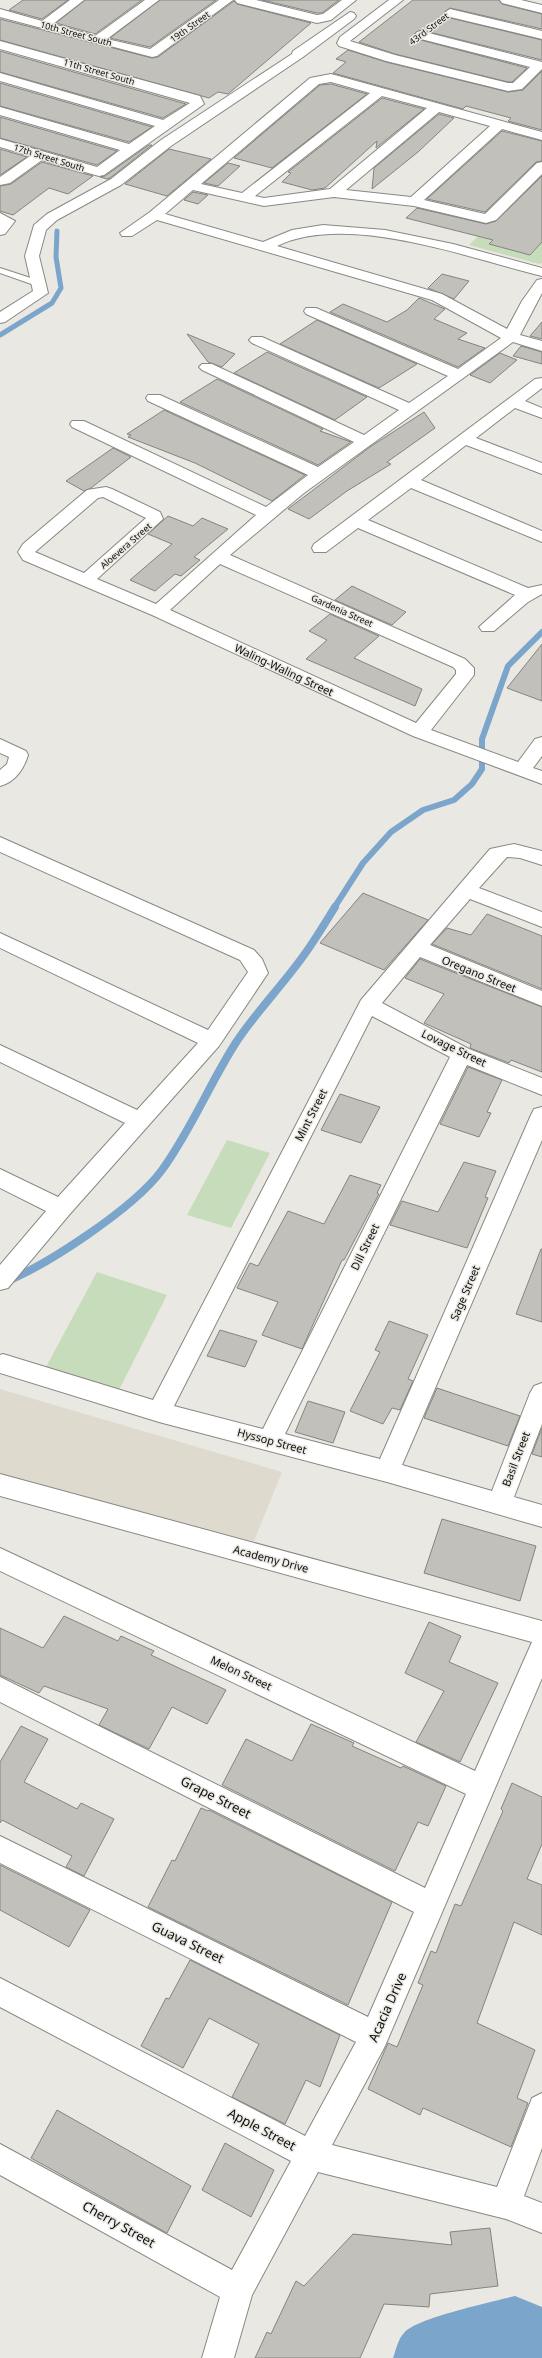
<svg xmlns="http://www.w3.org/2000/svg" width="542" height="2358" viewBox="0 0 542 2358" font-family="'Noto Sans',sans-serif">
  <rect width="100%" height="100%" fill="#eae8e2"/>
  <path fill="#dedbce" d="M0,1389L282,1472L252,1546L0,1478Z"/>
  <path fill="#c7dcba" d="M542,172V263L539,264L469,245Z
    M227,1140L270,1153L231,1228L187,1215Z
    M97,1272L167,1295L119,1390L46,1367Z"/>
  <g fill="none" stroke-linecap="round" stroke-linejoin="round">
    <path stroke="#7ba5ca" stroke-width="5" d="M0,335L52,303L61,288L56,257L57,231"/>
    <path stroke="#7ba5ca" stroke-width="6" d="M334,908L363,863L391,832L423,810L454,800L472,784L482,769V739L508,666L542,632"/>
    <path stroke="#7ba5ca" stroke-width="8" d="M0,1284C45,1267 134,1208 162,1170C191,1130 209,1085 235,1044C255,1013 282,986 304,955C315,940 325,923 335,907"/>
    <path fill="#7ba5ca" fill-rule="evenodd" d="M515,2296L542,2307V2358H393C396,2350 398,2339 404,2333C416,2318 493,2302 515,2296Z"/>
  </g>
  <path fill="#c1c0ba" stroke="#85847e" d="M23,0H68L42,19L9,10Z
    M85,0H142L95,34L56,23Z
    M160,0H216L150,47L110,38Z
    M262,0H339L322,13H317Z
    M413,0H499L502,4L542,14V29L450,8L443,13L446,17L542,40V60L421,30L414,34L417,39L527,68L512,82H508L395,54L359,42Z
    M234,1L237,4L311,23L228,94L218,92L209,98L0,40V19L152,58L158,57Z
    M348,50L386,62L508,92L523,90L542,71V130L508,121L511,118L466,106L463,109L333,73L346,62L336,59Z
    M0,51L186,104L163,118L0,72Z
    M0,83L152,127L129,142L0,106Z
    M331,84L367,94L272,168L234,158L320,85Z
    M382,98L424,109L376,148L377,141L325,188L312,190L282,182L291,173L288,172Z
    M439,114L454,118L418,152L372,189L374,168Z
    M0,117L117,151L97,165L0,138Z
    M502,131L542,141V161L536,162L485,212L427,199Z
    M149,145H152L110,178L107,179L100,177L105,176Z
    M0,149L27,157L0,175Z
    M169,149L211,159L167,196L125,184Z
    M42,162L93,176L68,194L49,188L13,215L0,211V186L11,184Z
    M228,163L240,166L218,186L204,183Z
    M542,176V242L530,255L489,244L493,240L406,218L417,208L486,224L496,221Z
    M193,192L208,195L198,204L184,200Z
    M442,274L469,281L454,299L428,288Z
    M419,298L445,309L434,319L467,333L458,339L485,348L458,367L330,312L343,304L387,322L407,310Z
    M317,320L417,364L379,388L280,344Z
    M542,322V339L530,336Z
    M187,334L235,354L222,367L208,362Z
    M521,346L542,352V364L513,356Z
    M267,352L367,397L335,420L234,373Z
    M500,353L517,360L490,383L470,375Z
    M217,379L323,429L320,431L351,442L318,465L180,402Z
    M164,410L305,475L272,501L195,463L128,437L131,435L127,434Z
    M424,412L435,428L387,462L391,464L347,491L309,519L288,509L370,447Z
    M113,448L131,457L91,488L84,491L66,481Z
    M168,516L193,526L202,518L228,529L194,557L200,560L181,576L175,574L155,591L130,580L172,544L148,534Z
    M352,586L398,608L406,612L392,625L335,600Z
    M330,614L379,636L354,658L422,689L415,706L306,659L327,640L309,631Z
    M542,644V701L507,688Z
    M363,893L428,920L384,970L320,943Z
    M487,914L542,936V989L432,944L447,928L471,935Z
    M420,959L542,1007V1072L511,1060L509,1063L470,1048L471,1044L424,1023L444,994L405,978Z
    M468,1067L502,1080L487,1112L491,1113L479,1137L440,1124Z
    M340,1094L380,1107L361,1143L321,1130Z
    M464,1162L496,1171L485,1197L488,1198L467,1248L390,1225L402,1201L438,1212Z
    M350,1175L381,1185L377,1193L379,1194L344,1260H342L302,1349L262,1335L278,1302L237,1288L250,1263L258,1266L288,1211L324,1224Z
    M541,1249H542V1322L516,1314Z
    M389,1321L428,1335L408,1379L413,1381L400,1410L392,1408L383,1424L350,1411L380,1352L375,1350Z
    M220,1330L257,1341L245,1367L207,1356Z
    M437,1388L520,1416L508,1446L424,1418Z
    M308,1401L345,1412L333,1443L295,1432Z
    M542,1428V1457L532,1454Z
    M442,1519L536,1546L520,1601L424,1573Z
    M64,1616L118,1641L121,1636L154,1651L151,1655L226,1690L207,1724L172,1707L149,1749L99,1725L108,1709L44,1686L39,1693L0,1675V1628L43,1648Z
    M429,1622L461,1636L449,1662L498,1683L460,1762L416,1742L444,1691L405,1673Z
    M311,1724L354,1743L352,1746L401,1768L403,1766L446,1786L428,1826L418,1822L395,1871L222,1785L246,1739L292,1761Z
    M21,1726L48,1739L24,1782L77,1809L81,1803L114,1819L84,1876L66,1867L72,1856L2,1820L0,1823V1762Z
    M512,1783L542,1797V1844L527,1879L542,1885V1935L514,1922L477,2023L535,2050L517,2098L528,2103L511,2147L423,2108L420,2115L368,2089L388,2043L397,2047L423,1985L418,1983L431,1951L436,1953L455,1904L461,1906L503,1811L501,1809Z
    M201,1808L208,1811L209,1810L392,1902L348,2005L148,1907L172,1860L175,1861Z
    M0,1865L90,1910L69,1947L0,1910Z
    M190,1960L340,2035L320,2087L306,2080L285,2124L232,2097L259,2044L209,2018L183,2068L141,2046L166,1998L169,1999Z
    M57,2110L191,2186L167,2233L31,2158Z
    M225,2143L274,2170L251,2217L202,2190Z
    M490,2228L498,2286L430,2294L429,2307L384,2304L360,2358H255L267,2332L271,2334L296,2281L304,2286L353,2234L452,2245L450,2232Z"/>
  <g fill="none" stroke-linecap="round" stroke-linejoin="round">
    <defs>
      <path id="service" d="M0,268L43,282L44,284L37,286L0,273Z"/>
      <path id="minor" d="M70,0H84L53,24L95,36L145,0H159L107,39L150,49L219,0H233L157,56L152,57L0,17V9L42,21Z
        M235,0H256L317,15L323,14L342,0H356L331,20L317,23L237,3Z
        M389,0H403L350,41L395,55L508,83H513L530,67L417,38L415,35L417,32L421,31L542,62V69L522,89L508,91L386,61L339,46L337,43L340,37Z
        M500,0H521L542,5V13L502,3Z
        M450,9L542,31V39L446,16L444,13Z
        M350,12L354,13L356,16L354,19L303,57H293L292,54L293,51Z
        M0,41L200,96L204,104L104,175L99,176L42,160L10,183L0,185V177L30,156L0,147V139L97,167L120,150L0,115V107L129,144L155,126L0,81V73L163,120L190,103L0,49Z
        M331,74L542,132V140L502,129L424,200L485,214L537,163L542,162V174L496,220L486,223L414,206L334,197L264,206L193,190L165,214L263,242L292,230L323,225L385,230L453,244L542,268V276C468,258 348,212 277,246L442,294L507,329L522,301L537,280L542,279V293L520,335L542,341V351L513,342L304,493L230,555L465,659L474,668V675L431,730L518,762L535,739L542,737V756L533,768L542,771V784L413,736L152,615L23,560L18,552L23,544L87,490L106,487L112,489L160,512L163,519L97,579L156,604L256,515L72,427L70,424L72,421H84L266,507L308,475L148,401L146,398L148,395H160L318,467L354,442L202,370L199,367L202,364H212L364,435L399,410L252,343L249,340L252,337H262L409,403L448,376L306,314L304,311L306,308H316L458,369L501,338L432,300L157,220L132,236H122L120,233L150,212L310,78ZM331,82L370,93L242,193L201,184L319,84ZM382,96L427,108L330,189L264,198L255,196ZM439,112L490,126L411,197L346,190ZM103,497L146,518L84,573L35,552L98,498ZM220,564L453,667L456,670V674L416,723L170,610Z
        M0,213L15,221L5,234L0,235Z
        M542,378V388L525,401L542,408V418L515,408L476,438L542,463V474L466,445L421,480L542,531V542L411,488L368,520L528,588L542,585V594L528,602L494,631H482L479,627L515,595L358,528L326,552H314L312,548L314,544L535,379Z
        M0,739L26,751L28,755C24,769 15,782 0,786V770L7,764L9,757L0,753Z
        M0,837L254,950L262,959L268,973L219,1046L69,1215L8,1288L0,1290V1265L46,1211L0,1188V1169L58,1197L125,1123L0,1062V1045L137,1110L198,1043L0,948V933L208,1030L248,972L240,960L0,852Z
        M514,844L542,851V865L520,858L507,857L479,888L542,912V927L470,899L430,945L542,991V1006L420,957L382,1003L469,1049L542,1078V1095L467,1065L285,1434L380,1459L531,1115L534,1109L542,1107V1140L402,1465L492,1491L530,1393L534,1386L542,1383V1424L514,1497L542,1505V1527L387,1482L159,1422L0,1373V1355L3,1354L153,1400L361,1000L490,849ZM372,1016L450,1057L263,1429L174,1406Z
        M0,1474L542,1621V1678L385,2046L332,2145L497,2187L532,2098L542,2093V2148L524,2196L542,2203V2233L506,2219L318,2172L252,2295L234,2358H202L220,2297L0,2175V2144L232,2270L291,2161L0,2007V1978L305,2136L356,2042L0,1863V1836L368,2017L414,1912L0,1702V1677L425,1888L466,1794L0,1571V1548L475,1771L532,1642L0,1496Z"/>
      <path id="tertiary" d="M298,50L304,54L303,57L171,146L121,185L57,220L46,230L39,256L48,293L5,322L0,323V312L33,291L25,256L34,225L47,214L111,179L161,140Z"/>
    </defs>
    <use href="#service" stroke="#898882" stroke-width="2"/>
    <use href="#minor" stroke="#898882" stroke-width="2"/>
    <use href="#tertiary" stroke="#898882" stroke-width="2"/>
    <use href="#service" fill="#fff" fill-rule="evenodd"/>
    <use href="#minor" fill="#fff" fill-rule="evenodd"/>
    <use href="#tertiary" fill="#fff" fill-rule="evenodd"/>
  </g>
  <g text-anchor="middle" stroke-width="3" stroke-linejoin="round" paint-order="stroke">
    <g font-size="9" fill="#0e0d0b" stroke="#eae8e2">
      <text transform="translate(190 27) rotate(-36)" y="3">19th Street</text>
      <text transform="translate(429 29) rotate(-37)" y="3">43rd Street</text>
      <text transform="translate(76 34) rotate(15)" y="3">10th Street South</text>
      <text transform="translate(99 72) rotate(16)" y="3">11th Street South</text>
      <text transform="translate(49 158) rotate(17)" y="3">17th Street South</text>
      <text transform="translate(126 546) rotate(-41)" y="3">Aloevera Street</text>
      <text transform="translate(342 611) rotate(24)" y="3">Gardenia Street</text>
    </g>
    <g font-size="11" fill="#0e0d0b" stroke="#eae8e2">
      <text transform="translate(284 670) rotate(25)" y="4">Waling-Waling Street</text>
      <text transform="translate(479 974) rotate(22)" y="4">Oregano Street</text>
      <text transform="translate(454 1048) rotate(26)" y="4">Lovage Street</text>
      <text transform="translate(311 1115) rotate(-63)" y="4">Mint Street</text>
      <text transform="translate(365 1247) rotate(-64)" y="4">Dill Street</text>
      <text transform="translate(465 1293) rotate(-67)" y="4">Sage Street</text>
      <text transform="translate(272 1441) rotate(15)" y="4">Hyssop Street</text>
      <text transform="translate(516 1459) rotate(-69)" y="4">Basil Street</text>
      <text transform="translate(271 1559) rotate(15)" y="4">Academy Drive</text>
      <text transform="translate(241 1673) rotate(25)" y="4">Melon Street</text>
    </g>
    <g font-size="13" fill="#0e0d0b" stroke="#eae8e2">
      <text transform="translate(216 1797) rotate(27)" y="5">Grape Street</text>
      <text transform="translate(188 1942) rotate(26)" y="5">Guava Street</text>
      <text transform="translate(387 2007) rotate(-66)" y="5">Acacia Drive</text>
      <text transform="translate(262 2129) rotate(28)" y="5">Apple Street</text>
      <text transform="translate(119 2224) rotate(29)" y="5">Cherry Street</text>
    </g>
  </g>
</svg>
